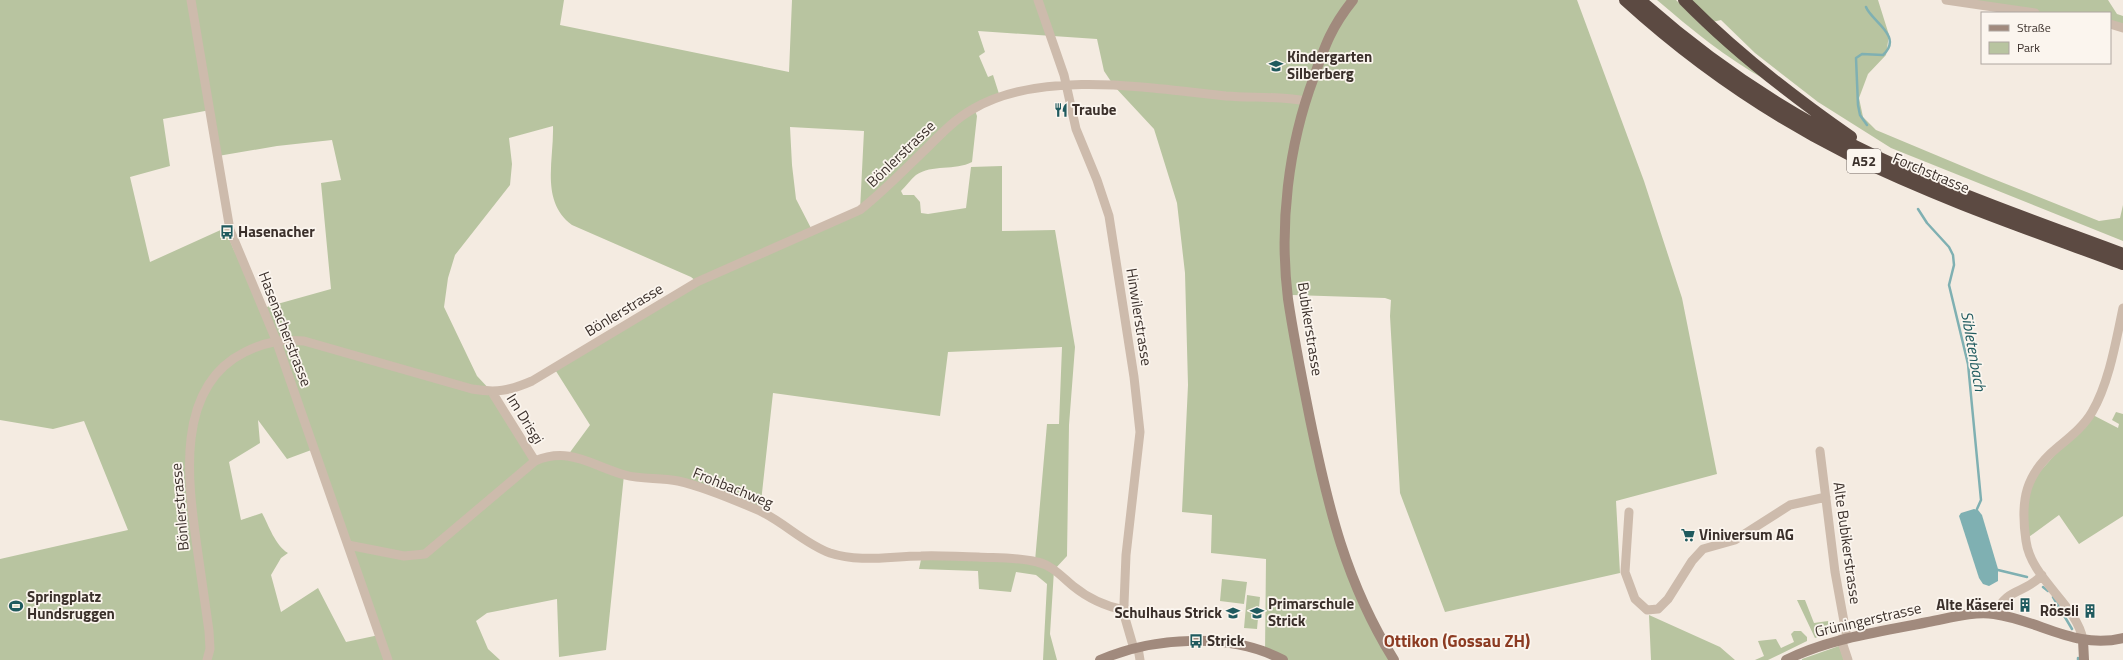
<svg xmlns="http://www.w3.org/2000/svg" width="2123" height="660" viewBox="0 0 2123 660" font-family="'Titillium Web',sans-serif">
  <rect width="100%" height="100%" fill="#f4ebe1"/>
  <path fill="#b8c4a0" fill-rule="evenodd" d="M0,0H564L560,25L789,72L792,0H1577L1644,181L1682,298L1717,474L1616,501L1620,573L1445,612L1400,493L1390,316L1391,300L1385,298L1293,295L1288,298L1343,556L1394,660H1283L1265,652L1266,559L1211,553L1212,515L1182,512L1188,385L1185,273L1177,203L1154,129L1114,86L1104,71L1097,39L978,31L985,52L979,56L988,77L993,75L1000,97L974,108L977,116L972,162C955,171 932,164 916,175C911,179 906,186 901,191L903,195H914L920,202L921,213L928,214L966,208L971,167L1002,166V231L1055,230L1075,347L1069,425L1067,556L1054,570L1050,634L1057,660H1043L1047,584L1036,575L1016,572L1011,592L979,589L978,571L919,569L922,555L1035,561L1047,424H1059L1062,347L948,352L940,416L773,393L760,511L703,489L624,475L606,650L559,657L557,599L487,613L476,621L488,649L500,660H0V559L128,530L84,421L53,429L0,420ZM210,110L218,156L277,146L332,140L341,180L321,183L331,289L263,308L233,248L225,228L150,262L130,177L170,166L163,119ZM553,126C554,161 540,201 572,225L691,277L697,282L554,368L590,425L568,455L535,461L492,392L477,376L444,307L448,278L455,255L510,185L512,164L509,138ZM790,127L864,131L860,210L813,232L796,199L792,165ZM258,420L287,459L314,449L379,635L346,642L318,588L281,612L271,575L281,558L288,553C275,545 269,526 262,513L241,520L229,462L260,443Z
    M1657,0H1676L1701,25L1766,80C1726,58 1691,29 1657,0Z
    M1687,0H1878L1889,35L1886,55L1868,74L1859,98L1863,117L1876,130L1986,176L2099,221L2120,218L2123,205V241L1891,148L1818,102L1755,53L1721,20L1708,23Z
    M1964,0H2108L2117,14L2123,16V28L2110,24V13H2035Z
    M2116,412L2123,414V516L2079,544L2059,515L2026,539L2028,485L2091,414L2118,428L2119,424L2112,420Z
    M1222,579L1247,582L1244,604L1220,601Z
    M1247,595L1260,597L1257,629L1244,628Z
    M1797,600H1805L1814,623L1828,621L1831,632L1815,638Z
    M1649,615L1720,647L1735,660H1651Z
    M1794,631H1801L1807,637V641L1768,660H1755L1764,656L1758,641L1776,639L1781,648L1794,642L1791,634Z
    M1839,646L1844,660H1802V659Z"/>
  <path fill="#7fb0b2" d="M1974,509L1978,510L1982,515L1998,569V581L1989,586L1983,584L1979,578L1959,516L1961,513Z"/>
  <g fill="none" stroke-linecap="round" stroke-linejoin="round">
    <path stroke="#7fb0b2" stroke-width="2.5" d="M1866,7C1871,21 1904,36 1883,55L1862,54L1856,58L1858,105L1860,115L1867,125
      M1918,209L1927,223L1949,247L1953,255L1954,265L1949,285L1968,364L1981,500L1977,509
      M1998,570L2027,577
      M2043,587L2048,591
      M2053,597L2072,629
      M2078,658V660"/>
    <path stroke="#cdbbac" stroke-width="9" d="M191,0L230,230L276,340L388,660
      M1038,0L1064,75L1076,129L1097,180L1109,216L1134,377L1140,432L1126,555L1124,604L1125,618L1134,649
      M1946,0L2035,13
      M2110,24L2123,28
      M492,392L535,461
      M1820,451L1835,572L1847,638
      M1629,512L1625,572L1635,599L1647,610L1658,609L1668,599L1692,561L1703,549L1735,540L1790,505L1826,497
      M348,545L404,556L425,554L535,461C570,446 592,466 625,475C642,480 660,477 678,481C705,487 735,500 760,511C785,523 805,544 830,553C860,563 891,556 921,556C940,555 959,557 978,557C997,558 1018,557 1037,562C1052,565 1062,577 1073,586C1089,599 1104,606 1124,610
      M1995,614C2008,586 2024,595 2042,575
      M1841,639L1848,660
      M2083,640C2077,605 2031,579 2026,541C2020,500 2025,474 2058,447C2070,437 2084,426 2092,412C2109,383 2116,341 2123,308
      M1138,648L1140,660
      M207,660L210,649L209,631C205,603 201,575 197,547C188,483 174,387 245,352C265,342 282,339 304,341L472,389C496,393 509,391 532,381L697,282L860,210C884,191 905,169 927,148C941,134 955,119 973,109C1041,69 1151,88 1226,96C1252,98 1279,96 1305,101"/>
    <path stroke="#a18a7d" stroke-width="10" d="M1353,0C1332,26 1325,45 1314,77C1288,146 1279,226 1288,299C1294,339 1302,379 1310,419C1328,507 1346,583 1394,660
      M2083,640L2084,660
      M1100,660C1153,637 1231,632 1283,660
      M1786,660C1830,638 1880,632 1928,622C1950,618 1973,611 1994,614C2039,620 2076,650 2123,638"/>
    <path stroke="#5c4a42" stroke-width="12" d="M1625,0C1692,61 1767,113 1848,154C1937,198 2031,230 2123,264
      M1640,0C1704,57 1775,106 1851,144C1938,188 2032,220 2123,254
      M1684,0C1735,52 1792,96 1851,137"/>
  </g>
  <defs>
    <symbol id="school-bare" viewBox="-9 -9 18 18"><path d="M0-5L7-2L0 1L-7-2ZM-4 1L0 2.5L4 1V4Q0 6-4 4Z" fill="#1f5a5e" stroke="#fbf5ee" stroke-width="2.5" paint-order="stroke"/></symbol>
    <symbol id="restaurant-bare" viewBox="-9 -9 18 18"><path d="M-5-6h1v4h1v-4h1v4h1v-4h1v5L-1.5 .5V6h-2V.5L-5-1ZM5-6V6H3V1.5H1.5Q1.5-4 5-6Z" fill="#1f5a5e" stroke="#fbf5ee" stroke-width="2.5" paint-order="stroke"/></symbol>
    <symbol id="bus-bare" viewBox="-9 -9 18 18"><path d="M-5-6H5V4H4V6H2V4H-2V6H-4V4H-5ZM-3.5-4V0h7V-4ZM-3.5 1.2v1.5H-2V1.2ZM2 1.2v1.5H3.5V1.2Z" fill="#1f5a5e" stroke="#fbf5ee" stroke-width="2.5" paint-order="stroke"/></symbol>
    <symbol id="supermarket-bare" viewBox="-9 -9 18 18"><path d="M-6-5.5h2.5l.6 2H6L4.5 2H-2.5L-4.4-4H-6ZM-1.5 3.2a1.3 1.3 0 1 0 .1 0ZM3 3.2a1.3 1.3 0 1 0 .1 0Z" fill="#1f5a5e" stroke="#fbf5ee" stroke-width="2.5" paint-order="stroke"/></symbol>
    <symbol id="building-bare" viewBox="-9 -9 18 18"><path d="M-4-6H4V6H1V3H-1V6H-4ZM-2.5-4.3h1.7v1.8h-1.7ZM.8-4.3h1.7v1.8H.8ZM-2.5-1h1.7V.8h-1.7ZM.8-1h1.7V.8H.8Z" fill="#1f5a5e" stroke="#fbf5ee" stroke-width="2.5" paint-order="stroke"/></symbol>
    <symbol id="stadium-bare" viewBox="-9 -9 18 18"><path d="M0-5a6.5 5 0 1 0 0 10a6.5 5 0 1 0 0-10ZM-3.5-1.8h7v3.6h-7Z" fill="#1f5a5e" stroke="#fbf5ee" stroke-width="2.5" paint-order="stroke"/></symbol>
  </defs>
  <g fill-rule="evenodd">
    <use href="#school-bare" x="1266" y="56" width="20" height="20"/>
    <use href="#restaurant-bare" x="1051" y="100" width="20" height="20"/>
    <use href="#bus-bare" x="217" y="222" width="20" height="20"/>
    <use href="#supermarket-bare" x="1678" y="525" width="20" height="20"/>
    <use href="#building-bare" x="2015" y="595" width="20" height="20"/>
    <use href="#stadium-bare" x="6" y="596" width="20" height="20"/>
    <use href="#building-bare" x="2080" y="601" width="20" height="20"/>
    <use href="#school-bare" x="1223" y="603" width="20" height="20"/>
    <use href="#school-bare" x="1247" y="603" width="20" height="20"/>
    <use href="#bus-bare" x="1186" y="631" width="20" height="20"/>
  </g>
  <g text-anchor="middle" stroke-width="3.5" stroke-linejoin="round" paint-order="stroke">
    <rect fill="#fbf5ee" stroke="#756b66" stroke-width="1" x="1847" y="149" width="34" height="24" rx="3"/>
    <g font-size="14" font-weight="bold" fill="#3b302b">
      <text x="1864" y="166">A52</text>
    </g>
    <g font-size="15" font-weight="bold" fill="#3b302b" stroke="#fbf5ee" text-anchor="start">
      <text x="1287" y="62">Kindergarten<tspan x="1287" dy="17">Silberberg</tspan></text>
      <text x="1072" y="115">Traube</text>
      <text x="238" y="237">Hasenacher</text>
      <text x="1699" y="540">Viniversum AG</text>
      <text x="27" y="602">Springplatz<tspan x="27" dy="17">Hundsruggen</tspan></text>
      <text x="1268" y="609">Primarschule<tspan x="1268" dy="17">Strick</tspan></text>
      <text x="2014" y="610" text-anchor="end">Alte Käserei</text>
      <text x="2079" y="616" text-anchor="end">Rössli</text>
      <text x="1222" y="618" text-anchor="end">Schulhaus Strick</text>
      <text x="1207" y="646">Strick</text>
    </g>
    <g font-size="15" fill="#3b302b" stroke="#fbf5ee">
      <text transform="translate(901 154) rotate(-44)" y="5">Bönlerstrasse</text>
      <text transform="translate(1931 173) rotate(23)" y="5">Forchstrasse</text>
      <text transform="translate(624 310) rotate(-31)" y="5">Bönlerstrasse</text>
      <text transform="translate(1139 317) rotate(81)" y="5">Hinwilerstrasse</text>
      <text transform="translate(285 329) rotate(69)" y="5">Hasenacherstrasse</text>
      <text transform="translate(1310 329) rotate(81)" y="5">Bubikerstrasse</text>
      <text transform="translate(525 419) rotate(58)" y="5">Im Drisgi</text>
      <text transform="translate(733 488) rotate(22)" y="5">Frohbachweg</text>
      <text transform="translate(180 507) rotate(-95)" y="5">Bönlerstrasse</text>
      <text transform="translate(1847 543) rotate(82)" y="5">Alte Bubikerstrasse</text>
      <text transform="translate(1868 620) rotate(-13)" y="5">Grüningerstrasse</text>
    </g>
    <g font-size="16" font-style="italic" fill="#1f5a5e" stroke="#fbf5ee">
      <text transform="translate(1974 351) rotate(80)" y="6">Sibletenbach</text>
    </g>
    <g font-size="17" font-weight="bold" fill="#8c3b22" stroke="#fbf5ee">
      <text x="1457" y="647">Ottikon (Gossau ZH)</text>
    </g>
  </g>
  <rect x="1981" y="12" width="130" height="52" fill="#fbf5ee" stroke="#aea6a0"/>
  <rect x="1989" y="25" width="20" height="6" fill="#a18a7d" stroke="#aea6a0"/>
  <text x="2017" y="32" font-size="12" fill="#3b302b">Straße</text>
  <rect x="1989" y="42" width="20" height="12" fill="#b8c4a0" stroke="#aea6a0"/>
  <text x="2017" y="52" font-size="12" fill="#3b302b">Park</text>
</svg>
